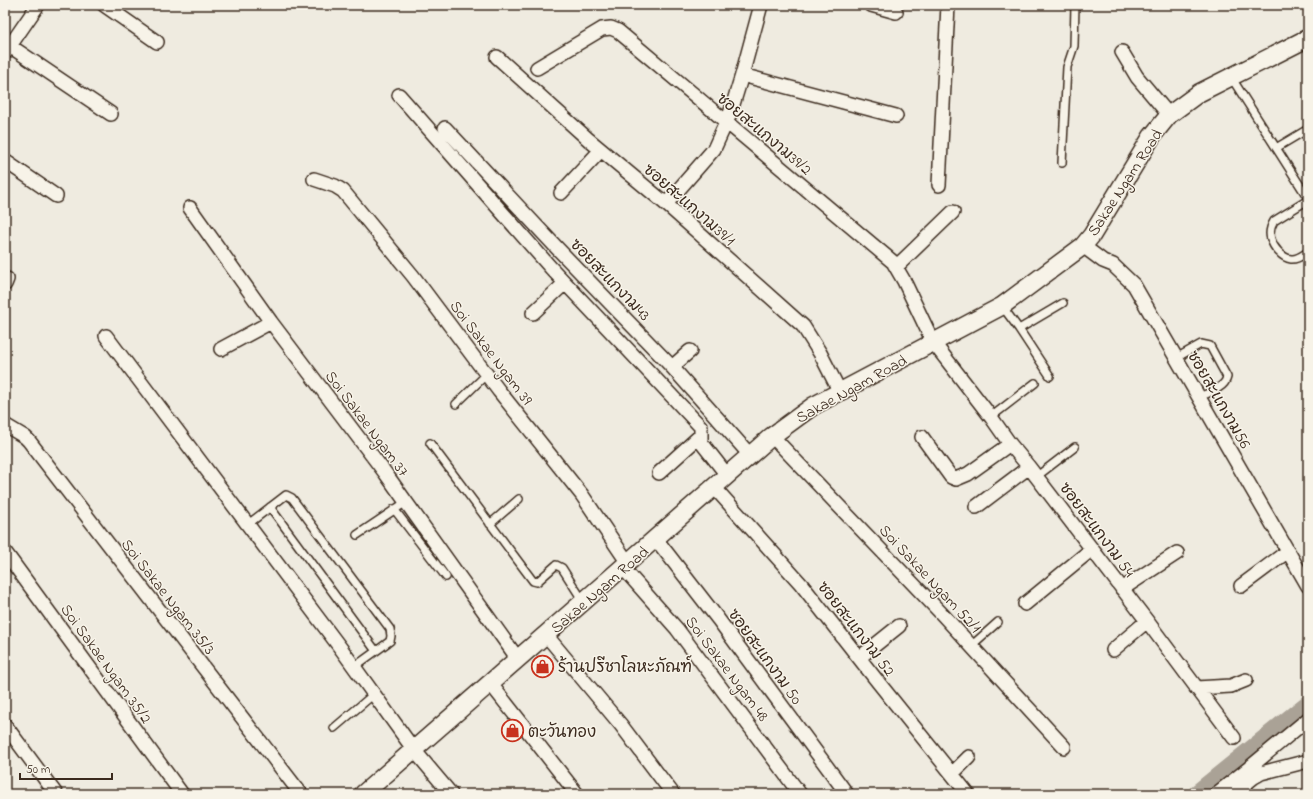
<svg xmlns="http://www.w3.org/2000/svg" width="1313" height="799" viewBox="0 0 1313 799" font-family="'Indie Flower','Playpen Sans Thai',sans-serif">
  <rect width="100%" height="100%" fill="#efebe0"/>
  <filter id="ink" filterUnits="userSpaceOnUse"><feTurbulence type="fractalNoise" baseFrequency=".025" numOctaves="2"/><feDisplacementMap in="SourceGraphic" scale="8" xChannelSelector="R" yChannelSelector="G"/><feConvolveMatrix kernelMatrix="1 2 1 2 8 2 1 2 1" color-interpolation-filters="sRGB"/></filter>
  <g filter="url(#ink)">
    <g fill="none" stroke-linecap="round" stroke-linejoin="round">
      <path stroke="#aaa296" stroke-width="22" d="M1199,794L1308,706"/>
      <defs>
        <path id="service" d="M1231,77L1308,198
          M1276,148L1308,129
          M1062,163L1067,67L1074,46L1075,5
          M1308,200L1274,221C1271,226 1269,233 1271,239C1273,247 1282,258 1291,259C1297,260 1303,255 1308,252
          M1002,306L1019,329L1050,376
          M1019,329L1063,303
          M1176,358L1201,344L1210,346L1227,377C1225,388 1208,393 1199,397
          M456,404L487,374
          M991,417L1035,383
          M430,443L533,581L537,582L556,565L562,568L583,601
          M1036,477L1075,447
          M270,507L376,651
          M394,509L446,577
          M490,524L519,499
          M247,525L286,495L292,498L390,629L391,636L390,641L354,667
          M357,535L406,502
          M971,646L998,622
          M334,728L374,694"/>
        <path id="minor" d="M104,5L157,42
          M871,5L896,12
          M10,46L111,114
          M1122,52L1137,77L1169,115
          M5,53L38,5
          M497,57L589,140L666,204L803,326L820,353L840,392
          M537,68L602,29L611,28L618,31L893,262L904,281L933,342L991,417L1010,444L1029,467L1147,621L1234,738
          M742,75L896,116
          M399,95L551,268L701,427V442L727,475
          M445,128L558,249L672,367L750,455
          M5,161L56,196
          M314,179L335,186L343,191L413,276L499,391L582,495L628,563
          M939,185L948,5
          M561,193L601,150
          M666,204L714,149L730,114L742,75L761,5
          M190,208L271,322L386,474L518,659
          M1083,246L1103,261L1113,265L1134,285L1308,586
          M896,267L953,212
          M5,284L7,279
          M533,313L565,283
          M106,336L342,650L414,750L451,794
          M221,349L271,322
          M672,367L690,351
          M5,425L25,437L29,441L301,794
          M772,436L941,613L1064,747
          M922,437L951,477L956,479L968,474L1010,444
          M659,473L701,435
          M714,487L801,584L878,682L968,794
          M976,507L1029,467
          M656,539L718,619L847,794
          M5,552L182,794
          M623,568L677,629L800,794
          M1241,586L1288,551
          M1122,589L1177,553
          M1025,604L1092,549
          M546,635L621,725L673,794
          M1113,650L1147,621
          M859,658L899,626
          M490,683L577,794
          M1196,688L1231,686L1246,680
          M5,725L56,794
          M952,774L969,757
          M1216,794L1249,768L1308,719
          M1233,794L1254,777L1261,773L1308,761"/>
        <path id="tertiary" d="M363,794L583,602L772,436L813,406L1002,306L1083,246L1092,235L1152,136L1169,115L1199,93L1308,38"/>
      </defs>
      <use href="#service" stroke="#3b2a1e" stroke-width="10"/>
      <use href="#minor" stroke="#3b2a1e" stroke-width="16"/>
      <use href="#tertiary" stroke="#3b2a1e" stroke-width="20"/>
      <use href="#service" stroke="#f7f3e8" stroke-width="7"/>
      <use href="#minor" stroke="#f7f3e8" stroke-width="13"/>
      <use href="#tertiary" stroke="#f7f3e8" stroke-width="17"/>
    </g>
  </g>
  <defs>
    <symbol id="shop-ring" viewBox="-11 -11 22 22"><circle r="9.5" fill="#f7f3e8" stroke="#c8321e" stroke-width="1.5"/><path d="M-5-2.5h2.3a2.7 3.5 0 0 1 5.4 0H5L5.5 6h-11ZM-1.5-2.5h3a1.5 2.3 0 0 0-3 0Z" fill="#c8321e"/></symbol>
  </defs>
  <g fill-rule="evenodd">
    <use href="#shop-ring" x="530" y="654" width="25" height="25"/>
    <use href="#shop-ring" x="500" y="718" width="25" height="25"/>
  </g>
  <g text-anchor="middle" stroke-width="3" stroke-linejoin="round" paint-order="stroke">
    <g font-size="16" fill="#3b2a1e" stroke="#f7f3e8">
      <text transform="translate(765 133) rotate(40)" y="6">ซอยสะแกงาม39/2</text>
      <text transform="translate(1124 182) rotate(-57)" y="6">Sakae Ngam Road</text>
      <text transform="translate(690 204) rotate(41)" y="6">ซอยสะแกงาม39/1</text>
      <text transform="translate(611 279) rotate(46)" y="6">ซอยสะแกงาม43</text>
      <text transform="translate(492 352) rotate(53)" y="6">Soi Sakae Ngam 39</text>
      <text transform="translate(851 388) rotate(-29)" y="6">Sakae Ngam Road</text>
      <text transform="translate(1220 399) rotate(60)" y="6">ซอยสะแกงาม56</text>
      <text transform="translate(368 423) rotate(53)" y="6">Soi Sakae Ngam 37</text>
      <text transform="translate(1098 529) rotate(53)" y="6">ซอยสะแกงาม 54</text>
      <text transform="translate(931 578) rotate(47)" y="6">Soi Sakae Ngam 52/1</text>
      <text transform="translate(599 589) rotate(-41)" y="6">Sakae Ngam Road</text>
      <text transform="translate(169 596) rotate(52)" y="6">Soi Sakae Ngam 35/3</text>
      <text transform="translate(857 628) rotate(52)" y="6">ซอยสะแกงาม 52</text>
      <text transform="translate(766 656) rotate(54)" y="6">ซอยสะแกงาม 50</text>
      <text transform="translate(107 663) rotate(54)" y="6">Soi Sakae Ngam 35/2</text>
      <text transform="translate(728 668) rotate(53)" y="6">Soi Sakae Ngam 48</text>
    </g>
    <g font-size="16" fill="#3b2a1e" stroke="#f7f3e8" text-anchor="start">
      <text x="558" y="672">ร้านปรีชาโลหะภัณฑ์</text>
      <text x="528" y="737">ตะวันทอง</text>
    </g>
  </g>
  <rect width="1313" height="799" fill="none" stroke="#f7f3e8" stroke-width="20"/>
  <rect x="10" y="10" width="1293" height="779" fill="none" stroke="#3b2a1e" stroke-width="1.5" filter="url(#ink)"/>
  <path d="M20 773v6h92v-6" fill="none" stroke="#3b2a1e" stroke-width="2"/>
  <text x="26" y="773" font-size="12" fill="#3b2a1e" stroke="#f7f3e8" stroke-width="3" paint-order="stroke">50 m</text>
</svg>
